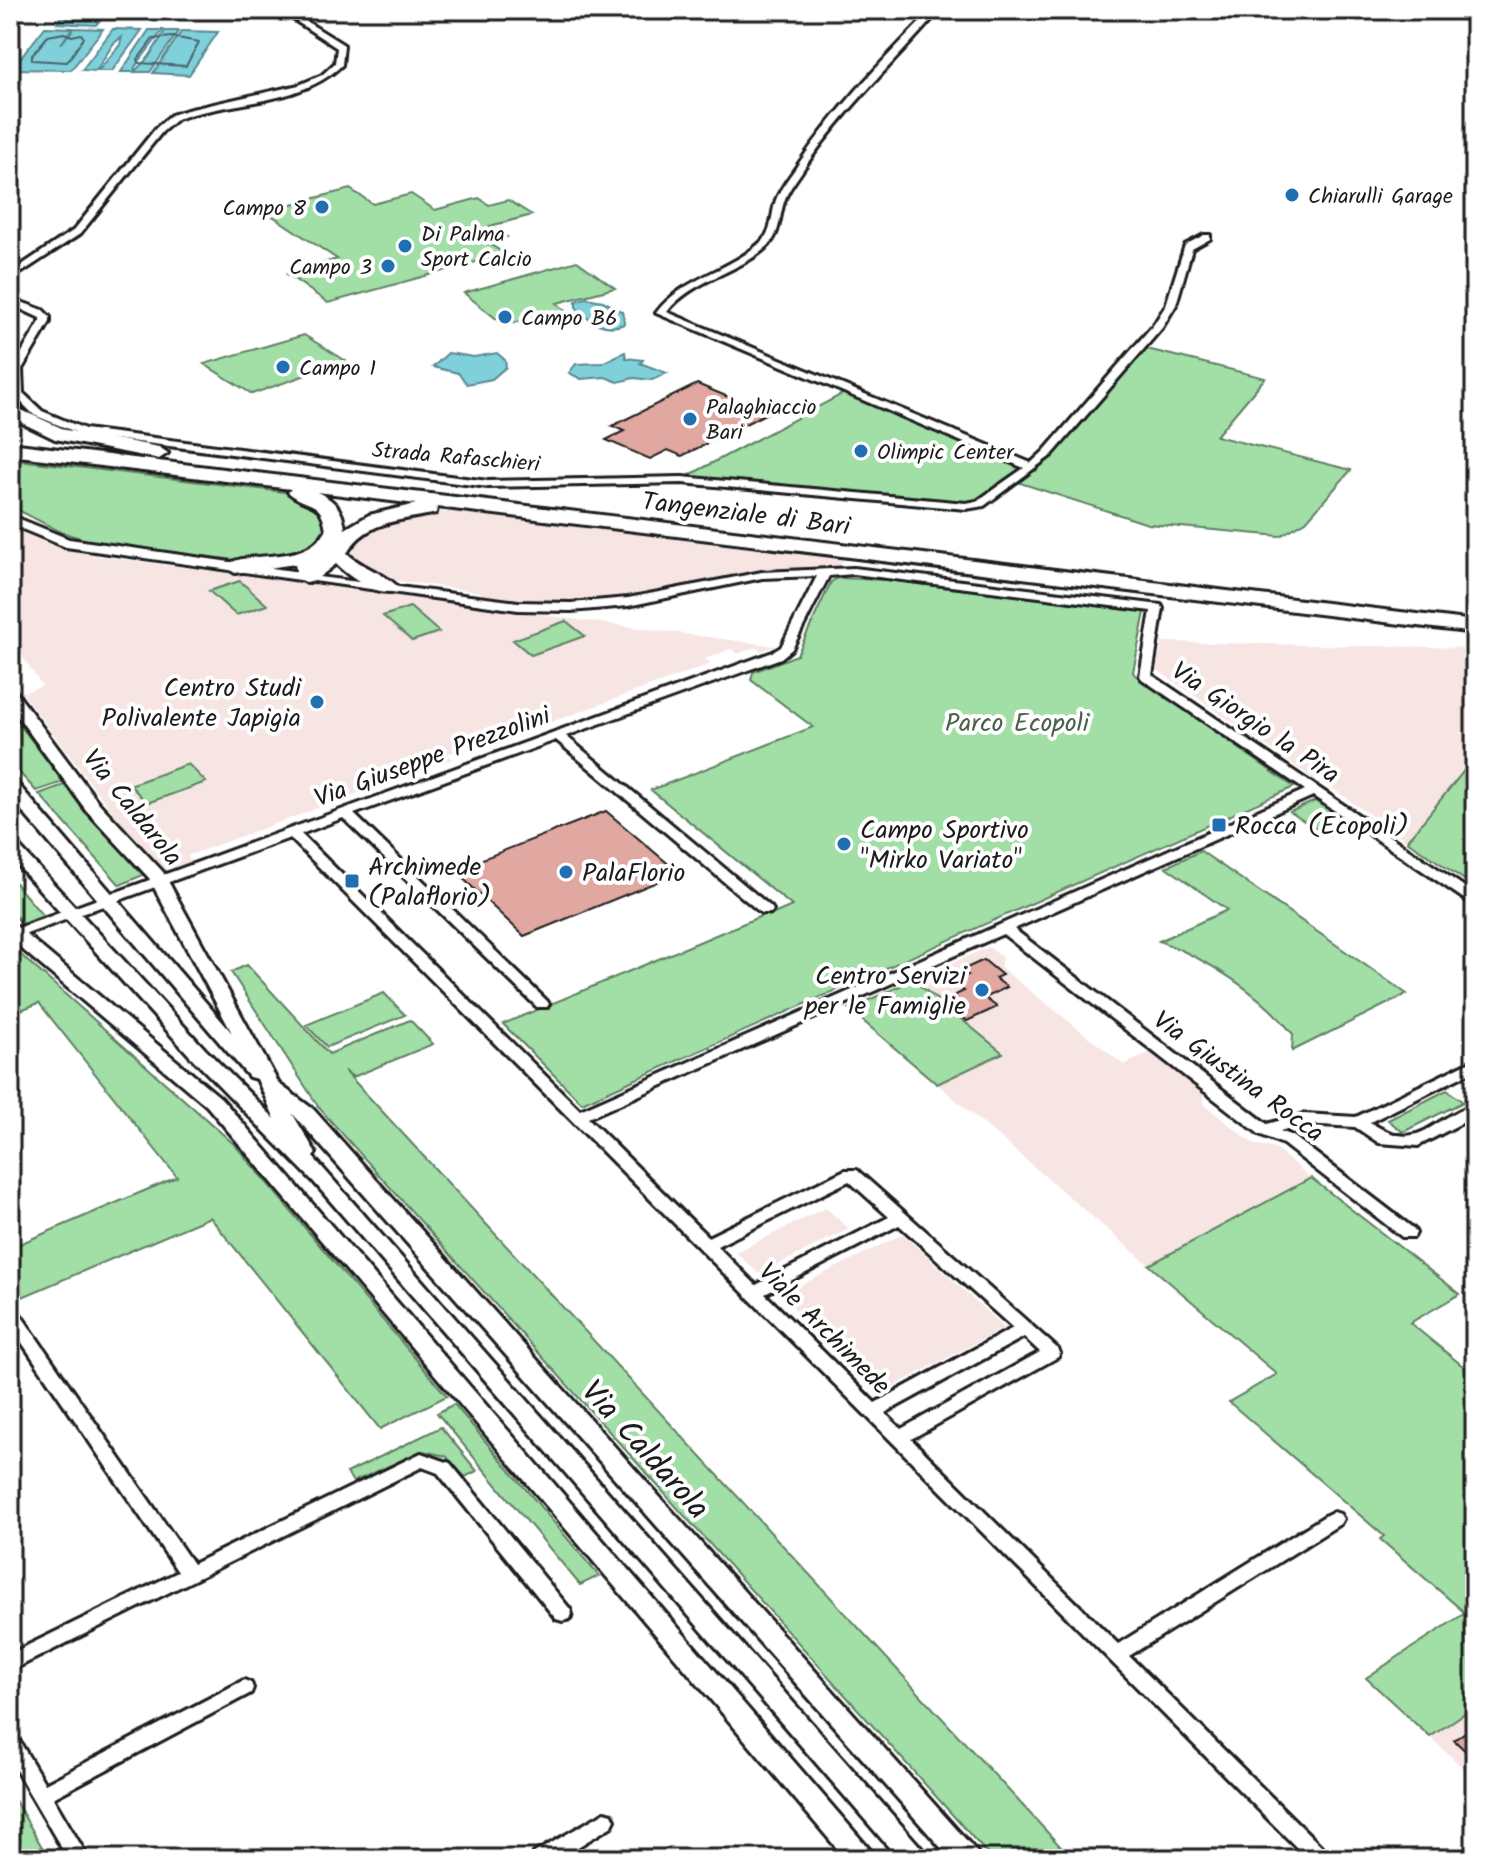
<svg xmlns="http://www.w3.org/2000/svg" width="1485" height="1869" viewBox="0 0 1485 1869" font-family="Kalam,sans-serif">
  <rect width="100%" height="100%" fill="#fff"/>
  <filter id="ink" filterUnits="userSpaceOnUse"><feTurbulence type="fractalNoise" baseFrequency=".0125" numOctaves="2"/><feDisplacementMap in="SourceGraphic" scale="16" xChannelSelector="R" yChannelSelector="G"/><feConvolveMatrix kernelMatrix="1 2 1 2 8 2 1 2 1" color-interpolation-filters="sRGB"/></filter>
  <g filter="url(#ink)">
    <path fill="#f6e5e3" d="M433,512H457L843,560L839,567L744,573L643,595L553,602L486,597L480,592L378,578L346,554L353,541L379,524Z
      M10,528L52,545L98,556L775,646L761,651L755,647L738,654L731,649L705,659L711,664L510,737L505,732L447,754L452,759L187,856L191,862L166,871L117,818L22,693L42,686L10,637Z
      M1162,642L1475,648V757L1407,841L1332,788L1340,783L1326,774L1314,779L1156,669Z
      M989,947L1002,957L1000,967L1124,1065L1151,1052L1203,1093V1104L1255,1145L1273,1147L1311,1178L1149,1265L937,1084L1002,1053L913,980Z
      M826,1208L849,1229L759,1274L736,1252Z
      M903,1234L1004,1328L879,1394L781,1295Z
      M1475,1706V1779L1430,1737Z"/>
    <path fill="#a1dfa7" stroke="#5e7e62" stroke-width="2" d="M350,189L373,204L411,194L435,210L479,198L489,205L508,200L532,215L490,226L507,237L488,243L505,254L328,303L287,274L337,259L265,211Z
      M577,261L615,288L557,303L566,311L504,325L464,293Z
      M304,335L346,361L252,394L204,364Z
      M1143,348L1265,378L1216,436L1351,470L1306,521L1280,536L1148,524L1011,480L980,504L792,488L646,480L686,477L844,393L1036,471Z
      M10,459L292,493L313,501L329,519L326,534L305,551L243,561L93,542L61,532L10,506Z
      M838,578L888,580L1145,612L1133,672L1135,675L1294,787L582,1103L503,1024L766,914L769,916L792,906L651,790L813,727L751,680L753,672L797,655L831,582Z
      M240,581L267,605L236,615L209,591Z
      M410,607L439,632L412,641L383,616Z
      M566,621L585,636L531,655L513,640Z
      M20,725L63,782L36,791L10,762V728Z
      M1475,757V887L1407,841Z
      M188,764L206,782L147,803L130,785Z
      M64,785L143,875L120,885L39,794Z
      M1315,801L1344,821L1333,826L1340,831L1327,836L1290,812Z
      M1201,851L1205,854L1407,994L1292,1051L1293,1034C1260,993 1208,959 1159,941L1227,910L1166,867Z
      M10,877L43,916L22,924L10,910Z
      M12,947L235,1145L447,1396L380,1429L210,1217L20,1298L10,1283V1248L177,1177L39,1003L10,1014Z
      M247,965L329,1054L410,1020L433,1044L353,1077L344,1070L1072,1859H992L320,1109L231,972Z
      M913,980L1003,1053L937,1084L849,1009Z
      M384,993L405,1015L327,1047L306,1025Z
      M1447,1090L1463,1102L1403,1132L1388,1120Z
      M1311,1178L1460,1294L1410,1323L1475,1376V1706L1430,1737L1366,1678L1465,1613L1380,1539L1384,1536L1229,1402L1277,1374L1149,1265Z
      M454,1404L599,1576L580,1585L437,1413Z
      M441,1427L477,1471L465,1477L446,1456L423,1451L353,1482L347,1473Z
      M10,1792L49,1859H10Z"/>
    <path fill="#80d0db" stroke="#58888f" stroke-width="2" d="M67,10H108L96,25L57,23Z
      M45,27L72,28L61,44L74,28L103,29L71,70L12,69Z
      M113,29L142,30L112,71H98L120,45L122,37L113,44L96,71L82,70Z
      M149,30H163L135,67L134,72L149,57L165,31H179L150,72H121Z
      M182,31L218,32L189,75L153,73Z
      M586,298L603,301L623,312L624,324C607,332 587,321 576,307V301Z
      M625,352L626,358L643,360L640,363L667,373L652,380L634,378L618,382L605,377L581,379L569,373L576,364L602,363Z
      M448,353L474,357L497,353L505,360L506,367L492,379L467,384L458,373L433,367Z"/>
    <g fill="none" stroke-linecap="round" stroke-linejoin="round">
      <path stroke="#446468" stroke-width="2" d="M64,33L72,36L81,34L84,38L67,62L32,60V55L48,36Z
        M172,37L199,42L186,66L139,63L138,59L153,39Z"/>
    </g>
    <path fill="#e1a7a1" stroke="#1c1c1c" stroke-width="2" d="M697,384L767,413L682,456L668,450L650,459L606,440L624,431L612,426Z
      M606,811L679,873L524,936L454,870Z
      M984,960L1002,975L995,978L1007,987L985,998L997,1007L967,1021L943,1001L964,991L953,982L968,975L962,970Z
      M1475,1725V1760L1454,1740Z"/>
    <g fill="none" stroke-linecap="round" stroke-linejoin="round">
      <defs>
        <path id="street" d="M279,10H288L344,45L342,65C299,106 231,100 177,119L162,132L80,234L10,280V273L74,230L156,128L171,115L187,110L299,85L322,75L335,63L337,48Z
          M932,10H940C894,63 844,110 804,168C798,178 789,188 785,199C779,215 781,232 769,245C740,273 692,279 667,312L1031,463L1044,451L1154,324L1166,305L1185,245L1204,235H1210V239L1192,249L1176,305L1162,328L1052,455L984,506L966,509L682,483L488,487L83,435L34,415L13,394L12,369L40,322V318L10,304V298L43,310L50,317V322L22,369L23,393L42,411L85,429L488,481L682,477L966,503L977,501L1024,468L656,313C683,277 731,271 762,241C773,230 771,214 776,200C780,189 788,179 795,169C834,111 883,60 932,10Z
          M854,568L1161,605L1163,608L1152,675L1475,894V904L1470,903L1313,796L1014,929L1267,1124L1304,1114L1356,1117L1475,1059V1070L1370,1122C1420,1156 1430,1118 1475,1104V1116L1418,1146L1379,1143L1355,1127L1304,1124L1280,1131L1293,1136L1414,1229L1416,1233L1414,1237H1402L1283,1144L1259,1134L1003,934L588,1118L708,1237L845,1170H857L1058,1349L1060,1353L1058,1357L911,1439L1118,1644L1328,1514L1334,1512L1340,1514L1343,1519L1340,1524L1129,1656L1328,1853L1331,1859H1308L290,838L10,940V931L773,652L781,647L817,576L762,578L628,606L571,611L518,610L307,580L303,579V575L518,602L571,603L628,598L762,572ZM854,574L1151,611L1140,676L1142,679L1305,790L580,1110L301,834L343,818L537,1007H547L549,1004L547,1001L354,814L556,740L761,913H771L773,910L771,907L566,736L781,658L792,649L829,576ZM849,1181L889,1217L756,1285L717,1246ZM899,1225L1013,1328L875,1403L765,1294ZM1024,1337L1040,1352L901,1429L885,1413Z
          M10,1306L16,1308L193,1564L421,1453L450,1463L570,1609L572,1614L570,1619L563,1621L556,1619L438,1473L422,1467L10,1671V1654L178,1572L10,1325Z
          M244,1680L251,1683L253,1688L251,1693L53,1798L89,1859H68L10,1760V1735L17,1737L45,1784Z
          M605,1812L612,1814L615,1820L612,1826L558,1859H531L534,1853Z"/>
        <path id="secondary" d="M10,515L69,539L307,573L314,577L307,581L66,547L10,524Z
          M10,690L16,692L98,802L163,872L279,1084L313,1109L976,1851L980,1859H951L292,1113L316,1153L313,1157L924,1851L928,1859H899L313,1181L191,1057L10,857V842L16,843L205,1049L275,1119L257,1079L249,1077L10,797V781L16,782L232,1033L149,878L86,810L10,706Z
          M10,925L16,926L221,1098L871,1851L875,1859H846L207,1106L10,939Z"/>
        <path id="highway" d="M10,405L66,430L159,447L168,453L159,459L55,439L10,417Z
          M10,443L1475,621V633L437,507L436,513C403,521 367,519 347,553C362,568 385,573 398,587L395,591C375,596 349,577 336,564L314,581L307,583L297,577L295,564L235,573L225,567C244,547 304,569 326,530C322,498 307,509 288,492L291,489L10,455ZM317,492L416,504L369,515L345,529C343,510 335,500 317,492Z"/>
      </defs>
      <use href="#street" stroke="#1c1c1c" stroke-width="6"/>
      <use href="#secondary" stroke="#1c1c1c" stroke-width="6"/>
      <use href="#highway" stroke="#1c1c1c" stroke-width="6"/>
      <use href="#street" fill="#fff" fill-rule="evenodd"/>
      <use href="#secondary" fill="#fff" fill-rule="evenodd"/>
      <use href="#highway" fill="#fff" fill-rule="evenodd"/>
    </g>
  </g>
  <g fill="#1f6fb2" stroke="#fff" stroke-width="3">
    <circle cx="1292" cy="195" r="8"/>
    <circle cx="322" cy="207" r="8"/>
    <circle cx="405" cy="246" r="8"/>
    <circle cx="388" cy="266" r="8"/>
    <circle cx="505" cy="317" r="8"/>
    <circle cx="283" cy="367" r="8"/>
    <circle cx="690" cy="419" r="8"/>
    <circle cx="861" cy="451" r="8"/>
    <circle cx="317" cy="702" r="8"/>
    <rect x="1211" y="817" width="16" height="16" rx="4"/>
    <circle cx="844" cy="844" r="8"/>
    <circle cx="566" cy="872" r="8"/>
    <rect x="344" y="873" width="16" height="16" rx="4"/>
    <circle cx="982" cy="990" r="8"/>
  </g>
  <g text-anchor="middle" stroke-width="8" stroke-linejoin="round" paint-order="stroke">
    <g font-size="22" fill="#1c1c1c" stroke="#fff" text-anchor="start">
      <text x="1308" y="203">Chiarulli Garage</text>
      <text x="306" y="215" text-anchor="end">Campo 8</text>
      <text x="421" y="241">Di Palma<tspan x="421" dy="25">Sport Calcio</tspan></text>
      <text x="372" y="274" text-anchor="end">Campo 3</text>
      <text x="521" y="325">Campo B6</text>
      <text x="299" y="375">Campo 1</text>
      <text x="706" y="414">Palaghiaccio<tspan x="706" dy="25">Bari</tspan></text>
      <text x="877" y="459">Olimpic Center</text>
    </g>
    <g font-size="22" fill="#1c1c1c" stroke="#fff">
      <text transform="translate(456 456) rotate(5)" y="8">Strada Rafaschieri</text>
    </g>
    <g font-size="26" fill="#1c1c1c" stroke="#fff">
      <text transform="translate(746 513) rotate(7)" y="9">Tangenziale di Bari</text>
      <text transform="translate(1256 722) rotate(34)" y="9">Via Giorgio la Pira</text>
      <text transform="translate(432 756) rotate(-20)" y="9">Via Giuseppe Prezzolini</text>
      <text transform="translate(133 807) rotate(51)" y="9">Via Caldarola</text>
      <text transform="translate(1239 1076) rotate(36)" y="9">Via Giustina Rocca</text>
      <text transform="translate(825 1328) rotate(45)" y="9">Viale Archimede</text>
    </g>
    <g font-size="26" fill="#1c1c1c" stroke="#fff" text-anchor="start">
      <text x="301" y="696" text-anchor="end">Centro Studi<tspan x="301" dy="30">Polivalente Japigia</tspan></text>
      <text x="1235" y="834">Rocca (Ecopoli)</text>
      <text x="860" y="838">Campo Sportivo<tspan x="860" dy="30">"Mirko Variato"</tspan></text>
      <text x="368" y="875">Archimede<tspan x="368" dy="30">(Palaflorio)</tspan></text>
      <text x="582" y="881">PalaFlorio</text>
      <text x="966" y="984" text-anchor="end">Centro Servizi<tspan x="966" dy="30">per le Famiglie</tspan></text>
    </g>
    <g font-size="26" fill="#4b604d" stroke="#fff">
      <text x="1017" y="731">Parco Ecopoli</text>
    </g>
    <g font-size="32" fill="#1c1c1c" stroke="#fff">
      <text transform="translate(646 1449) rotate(48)" y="11">Via Caldarola</text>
    </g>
  </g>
  <rect width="1485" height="1869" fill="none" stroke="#fff" stroke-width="40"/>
  <rect x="20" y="20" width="1445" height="1829" fill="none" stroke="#1c1c1c" stroke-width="3" filter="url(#ink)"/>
</svg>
